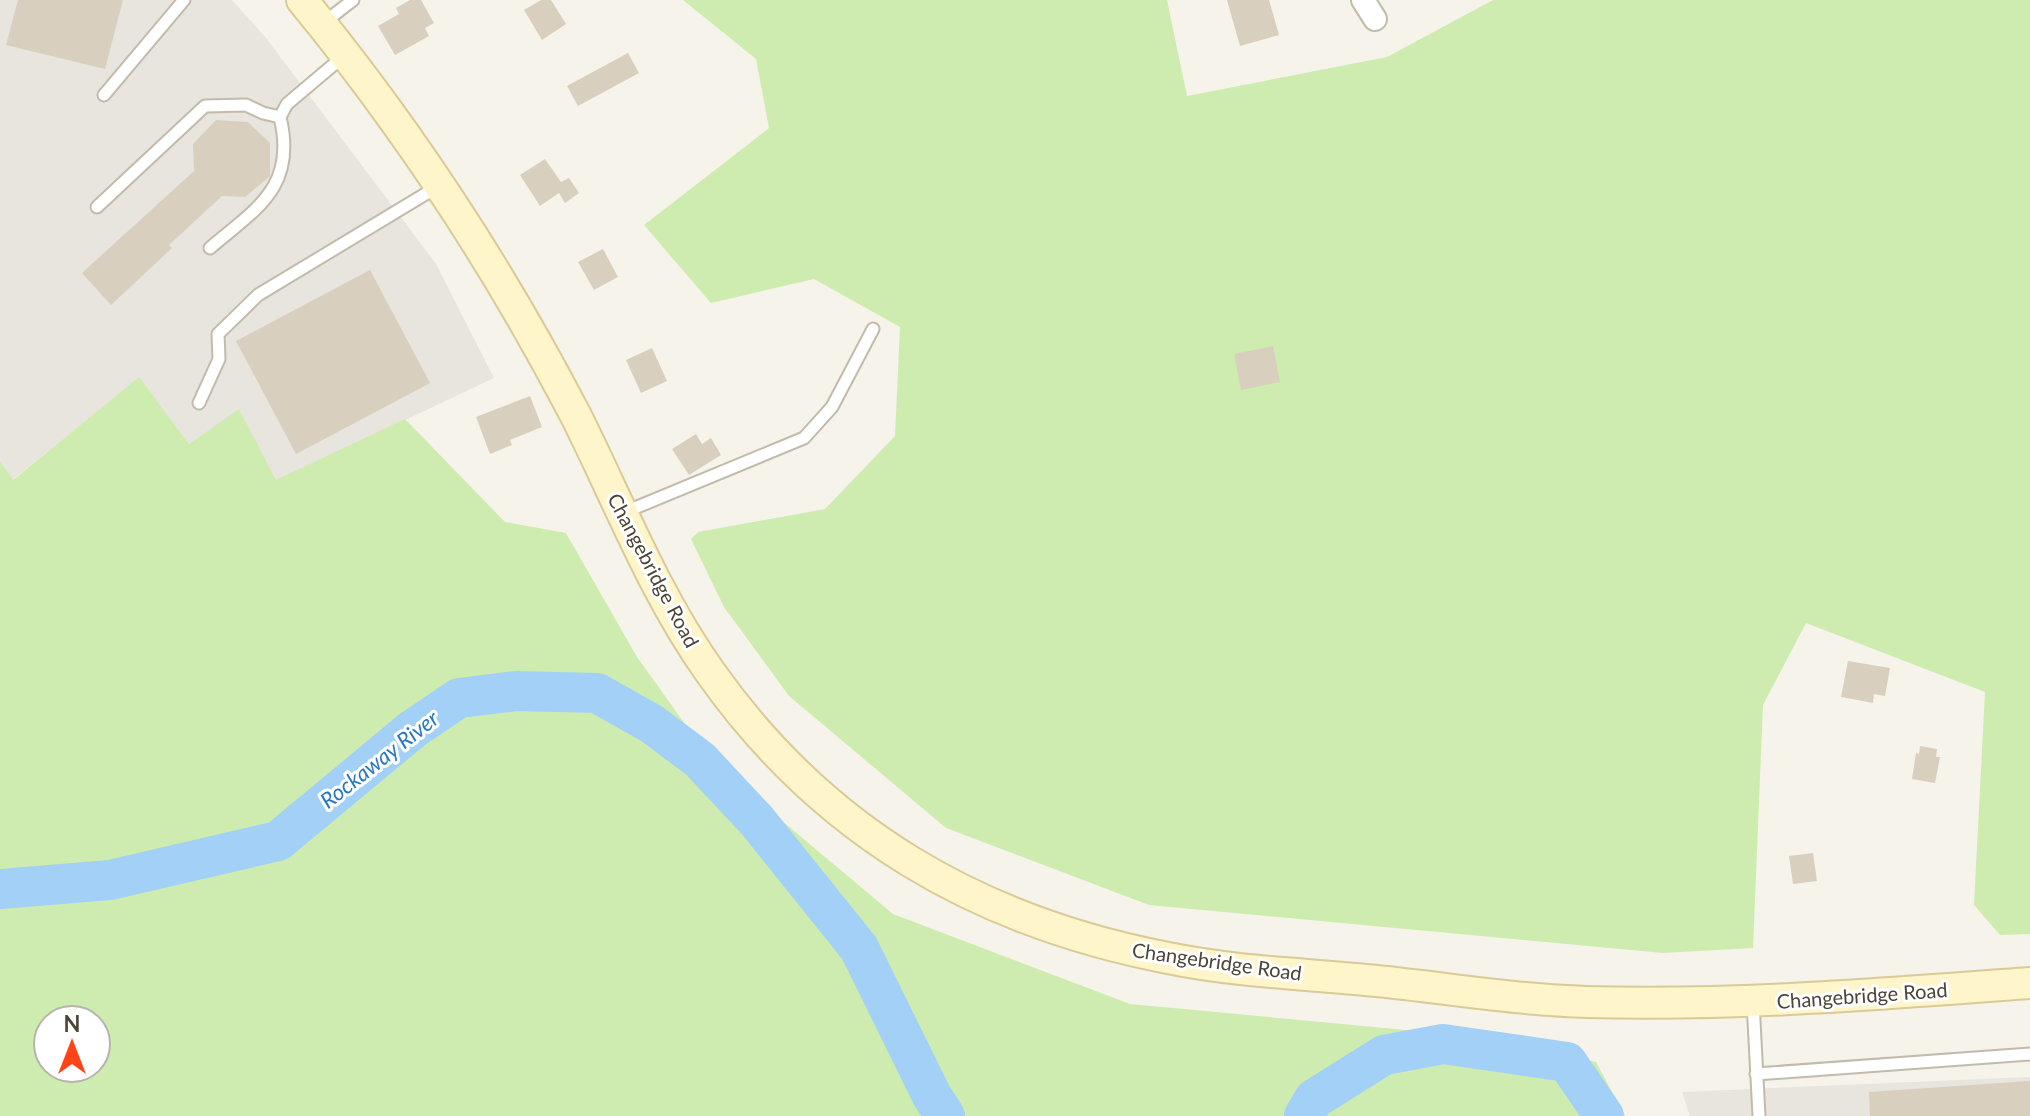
<svg xmlns="http://www.w3.org/2000/svg" width="2030" height="1116" font-family="Lato,sans-serif">
  <rect width="100%" height="100%" fill="#f6f3ea"/>
  <path fill="#e8e4de" d="M 0,0 L 232,0 L 266,38 L 436,264 L 494,378 L 276,481 L 239,410 L 189,444 L 139,378 L 12,480 L 0,461 Z
    M 2030,1077 L 2030,1116 L 1690,1116 L 1682,1092 Z"/>
  <path fill="#ceecb0" fill-rule="evenodd" d="M 683,0 L 1167,0 L 1187,96 L 1387,57 L 1493,0 L 2030,0 L 2030,934 L 2000,935 L 1974,905 L 1985,692 L 1806,623 L 1763,705 L 1753,948 L 1663,953 L 1149,905 L 946,828 L 789,696 L 724,607 L 691,539 L 698,532 L 825,509 L 895,436 L 900,327 L 814,279 L 711,303 L 644,225 L 769,128 L 756,59 Z
    M 139,377 L 189,444 L 239,409 L 276,480 L 405,419 L 505,522 L 566,533 L 637,657 L 713,763 L 893,914 L 1130,1004 L 1576,1046 L 1560,1055 L 1596,1062 L 1625,1116 L 0,1116 L 0,461 L 13,480 ZM 96,1020 L 96,1068 L 48,1068 L 48,1020 Z"/>
  <g fill="none" stroke-linecap="round" stroke-linejoin="round">
    <path stroke="#a3d0f6" stroke-width="40" d="M 0,889 L 110,880 L 278,841 L 413,729 L 459,698 L 516,691 L 597,693 L 652,724 L 700,760 L 757,821 L 859,948 L 932,1096 L 945,1116
      M 1304,1116 L 1314,1099 L 1384,1055 L 1443,1044 L 1567,1062 L 1604,1116"/>
  </g>
  <path fill="#d8cfbe" d="M 18,0 L 123,0 L 105,69 L 6,45 Z
    M 410,0 L 421,0 L 434,23 L 425,28 L 429,36 L 395,55 L 378,26 L 399,14 L 396,8 Z
    M 541,0 L 551,0 L 566,24 L 542,40 L 524,10 Z
    M 1227,0 L 1269,0 L 1279,35 L 1240,46 Z
    M 628,53 L 639,73 L 578,106 L 567,86 Z
    M 216,120 L 248,122 L 270,143 L 270,176 L 245,197 L 222,196 L 169,245 L 172,248 L 111,305 L 82,273 L 194,171 L 193,144 Z
    M 545,159 L 561,182 L 569,178 L 579,193 L 565,203 L 559,193 L 540,206 L 520,175 Z
    M 603,249 L 618,277 L 594,290 L 578,262 Z
    M 370,270 L 430,383 L 296,454 L 236,341 Z
    M 1273,346 L 1280,382 L 1241,390 L 1234,354 Z
    M 652,348 L 667,381 L 641,393 L 626,360 Z
    M 530,396 L 542,427 L 510,440 L 512,445 L 490,454 L 476,417 Z
    M 696,434 L 702,444 L 711,438 L 721,455 L 689,475 L 672,449 Z
    M 1848,661 L 1890,668 L 1885,696 L 1874,694 L 1873,703 L 1841,697 Z
    M 1920,746 L 1937,749 L 1936,757 L 1940,757 L 1935,783 L 1912,779 L 1916,753 L 1919,754 Z
    M 1813,853 L 1817,881 L 1793,884 L 1789,856 Z
    M 2030,1081 L 2030,1116 L 1870,1116 L 1869,1092 Z"/>
  <g fill="none" stroke-linecap="round" stroke-linejoin="round">
    <defs>
      <path id="lane" d="M 322,24 L 353,0
        M 104,95 L 184,0
        M 97,207 L 205,106 L 246,105 L 263,113 L 280,117
        M 210,248 C 257,208 297,187 280,117 L 287,104 L 345,55
        M 199,403 L 219,359 L 218,334 L 258,295 L 437,187
        M 625,512 L 804,438 L 832,407 L 873,329
        M 1753,1002 L 1759,1116
        M 1756,1074 L 2030,1054"/>
      <path id="street" d="M 1363,0 L 1375,19"/>
      <path id="secondary" d="M 302,0 C 408,129 499,268 576,416 C 619,502 654,593 710,672 C 823,832 977,921 1168,958 C 1236,972 1307,974 1377,981 C 1446,988 1517,1000 1587,1002 C 1735,1006 1882,994 2030,983"/>
    </defs>
    <use href="#lane" stroke="#c2bbab" stroke-width="15"/>
    <use href="#street" stroke="#c2bbab" stroke-width="26"/>
    <use href="#secondary" stroke="#d9ca97" stroke-width="34"/>
    <use href="#lane" stroke="#fff" stroke-width="11"/>
    <use href="#street" stroke="#fff" stroke-width="22"/>
    <use href="#secondary" stroke="#fff5ca" stroke-width="30"/>
  </g>
  <g text-anchor="middle" dominant-baseline="central" stroke-width="6" stroke-linejoin="round" paint-order="stroke">
    <g font-size="20" fill="#4b4437" stroke="#fff">
      <text transform="translate(654 570) rotate(62)">Changebridge Road</text>
      <text transform="translate(1217 961) rotate(8)">Changebridge Road</text>
      <text transform="translate(1862 995) rotate(-4)">Changebridge Road</text>
    </g>
    <g font-size="22" font-style="italic" fill="#2778c0" stroke="#fff">
      <text transform="translate(379 759) rotate(-38)">Rockaway River</text>
    </g>
  </g>
  <g transform="translate(72 1044)"><circle r="38" fill="#ffffff" stroke="#b7b4af" stroke-width="2"/>
  <path d="M0-6L14 30L0 20L-14 30Z" fill="#ff4517"/>
  <text y="-12" font-size="22" font-weight="bold" text-anchor="middle" fill="#4b4437">N</text>
  </g>
</svg>
